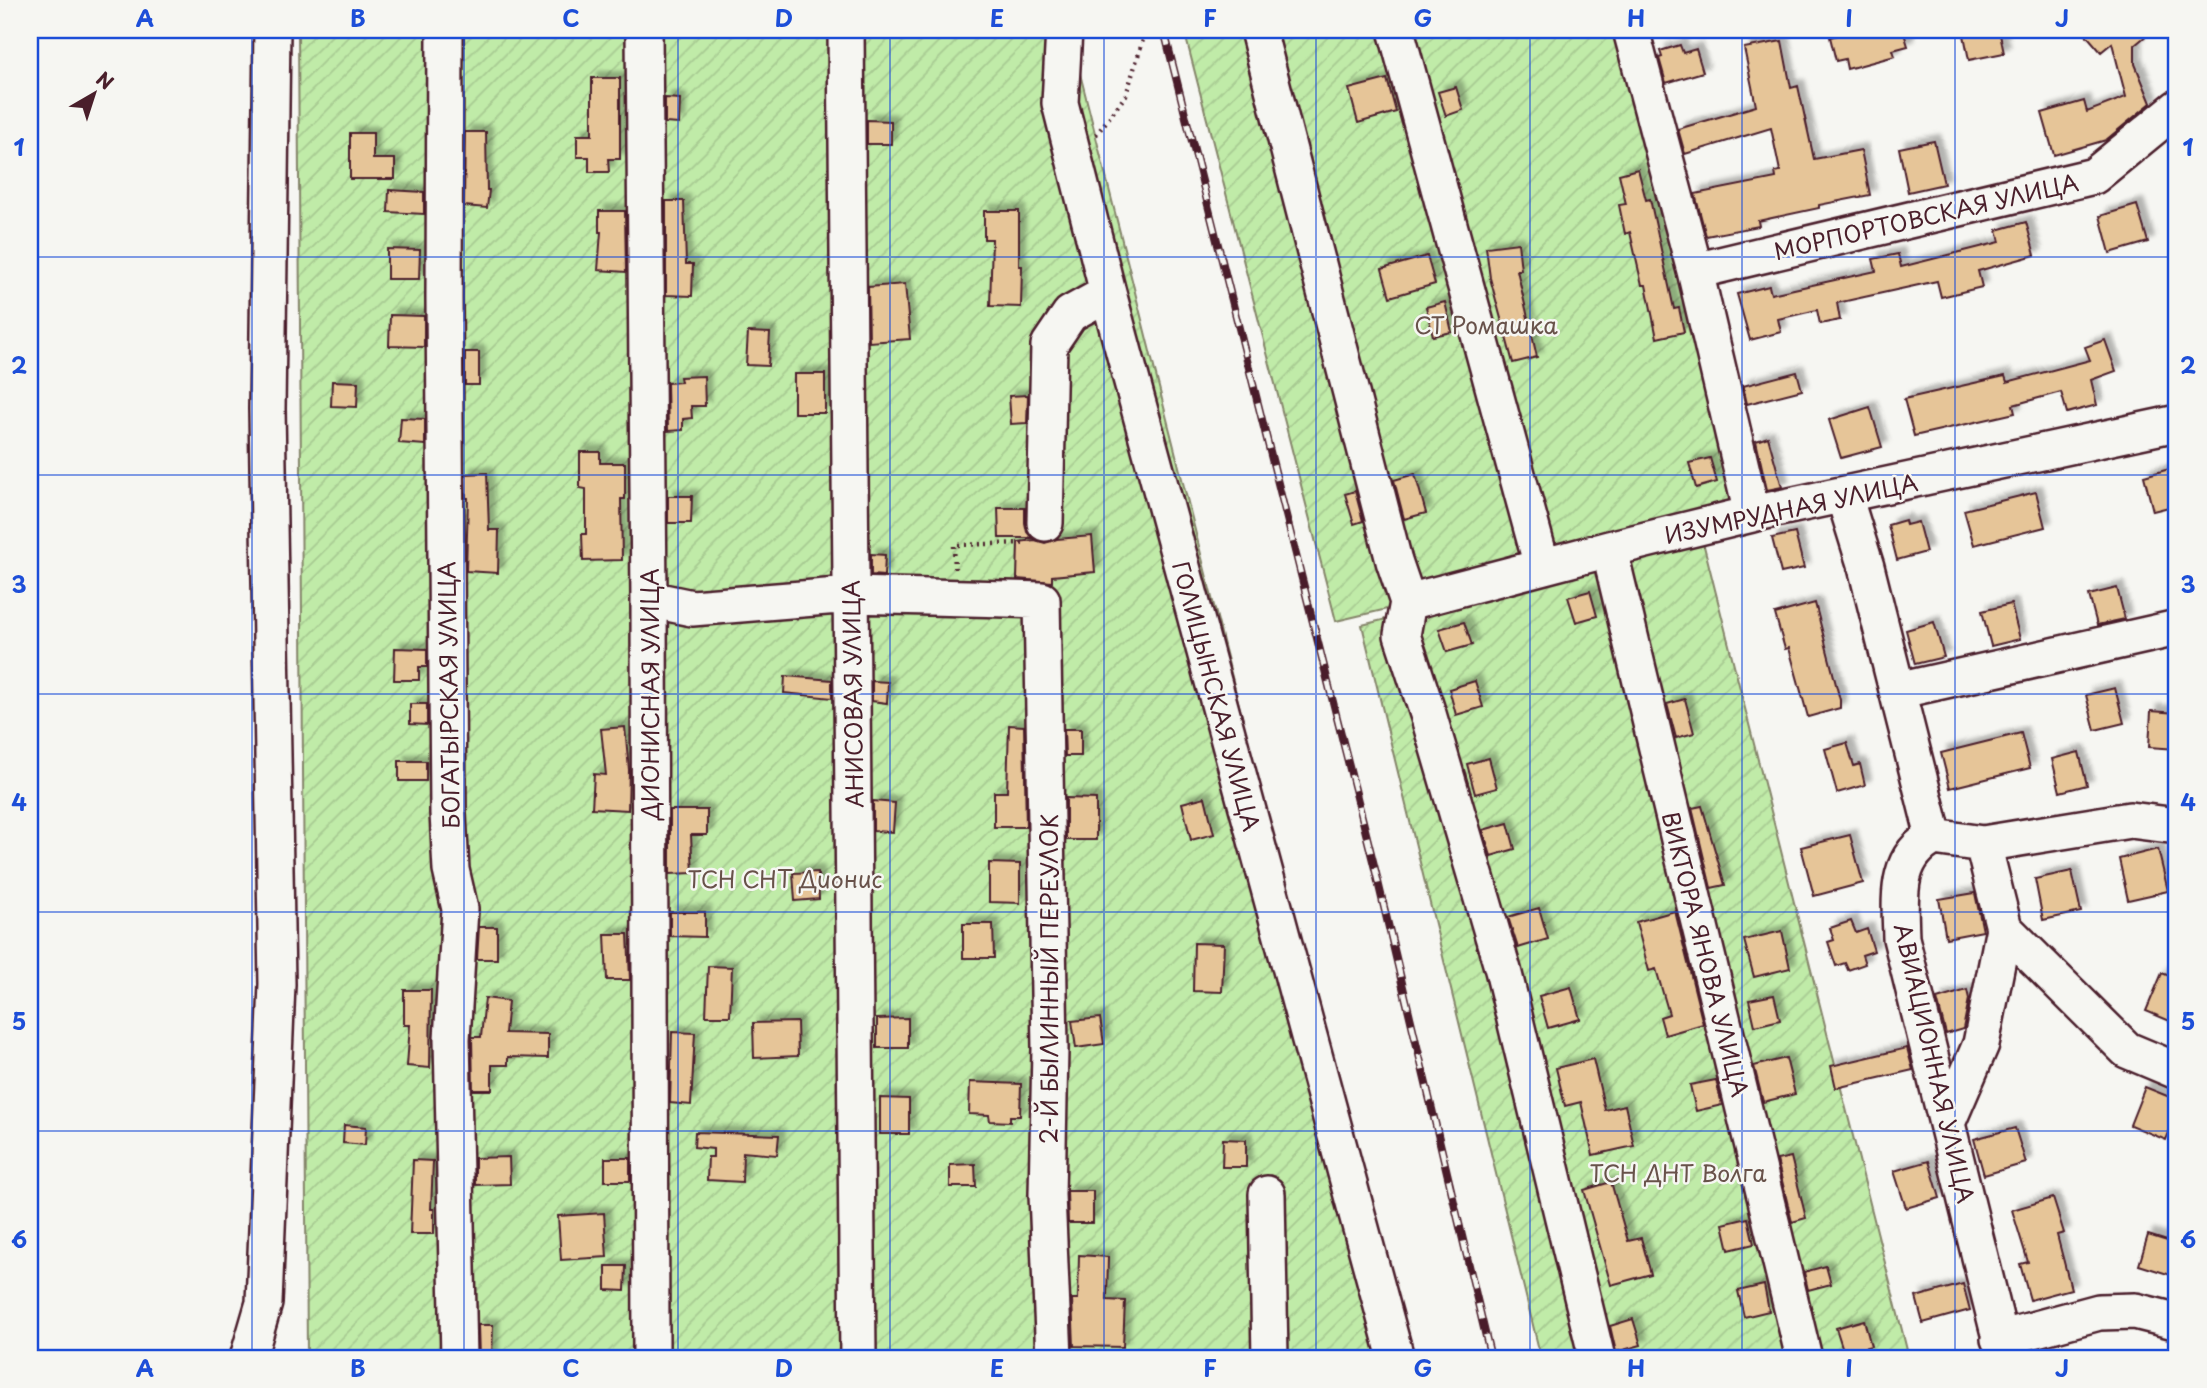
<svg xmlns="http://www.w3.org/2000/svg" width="2207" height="1388" font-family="'Playpen Sans',sans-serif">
  <defs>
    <pattern id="garden-furrows" width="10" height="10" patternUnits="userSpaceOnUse" patternTransform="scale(1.75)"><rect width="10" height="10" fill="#c0eba8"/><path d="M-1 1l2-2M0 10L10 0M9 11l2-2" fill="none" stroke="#a6c991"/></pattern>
    <filter id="shadow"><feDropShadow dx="6" dy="-6" stdDeviation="2" flood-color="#0004"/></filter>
  </defs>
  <rect width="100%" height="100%" fill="#f6f6f2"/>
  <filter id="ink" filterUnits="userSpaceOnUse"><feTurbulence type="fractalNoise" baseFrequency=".0143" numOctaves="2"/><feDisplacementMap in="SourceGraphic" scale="14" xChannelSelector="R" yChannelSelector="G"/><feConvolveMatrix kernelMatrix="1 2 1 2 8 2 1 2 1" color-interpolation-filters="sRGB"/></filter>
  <g filter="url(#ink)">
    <path fill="url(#garden-furrows)" stroke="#85856a" stroke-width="2" d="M 298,30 L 1069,30 L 1243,721 L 1382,1358 L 307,1358 Z
      M 1184,30 L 1639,30 L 1758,522 L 1336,621 Z
      M 1703,542 L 1909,1358 L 1541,1358 L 1362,625 Z"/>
    <path fill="#e6c598" stroke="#4a1f2b" stroke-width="2" filter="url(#shadow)" d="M 1841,30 L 1903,30 L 1908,46 L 1893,50 L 1895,56 L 1847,69 L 1845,59 L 1836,61 L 1830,37 L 1842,34 Z
      M 1963,30 L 1999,30 L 2004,53 L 1969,60 Z
      M 2082,30 L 2153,30 L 2135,45 L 2135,64 L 2151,103 L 2106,140 L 2054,155 L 2042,113 L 2084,101 L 2087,112 L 2126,97 L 2112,43 L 2101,52 Z
      M 1782,41 L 1791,88 L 1798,86 L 1814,159 L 1861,150 L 1870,195 L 1819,205 L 1819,208 L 1758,221 L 1759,226 L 1706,236 L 1695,194 L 1776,178 L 1775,172 L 1780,171 L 1771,128 L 1685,154 L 1678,129 L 1756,106 L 1744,48 Z
      M 1680,45 L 1683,53 L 1696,49 L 1703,72 L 1666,83 L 1659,58 L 1662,57 L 1660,51 Z
      M 592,78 L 620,78 L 620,159 L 608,159 L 609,172 L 589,172 L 589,157 L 577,157 L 577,135 L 592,135 Z
      M 1387,79 L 1396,112 L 1358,123 L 1349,89 Z
      M 1456,87 L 1463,110 L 1446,116 L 1438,92 Z
      M 665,98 L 680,99 L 679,124 L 665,123 Z
      M 867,120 L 891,121 L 891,144 L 867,144 Z
      M 465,132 L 486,132 L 487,190 L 489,190 L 487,208 L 464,206 Z
      M 350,133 L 373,133 L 373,159 L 395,159 L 395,179 L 350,179 Z
      M 1934,141 L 1944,184 L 1908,192 L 1899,148 Z
      M 1638,169 L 1646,200 L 1650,199 L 1674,309 L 1679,308 L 1684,332 L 1657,338 L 1646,285 L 1642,285 L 1630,232 L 1625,234 L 1619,205 L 1626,204 L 1619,174 Z
      M 389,190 L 424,192 L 424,214 L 388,212 Z
      M 666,201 L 684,201 L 686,264 L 693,264 L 692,296 L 666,295 Z
      M 2137,205 L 2148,242 L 2110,253 L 2100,216 Z
      M 599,211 L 625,211 L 626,272 L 598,270 L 601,232 L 599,232 Z
      M 984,211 L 1019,211 L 1019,266 L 1022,266 L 1021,307 L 990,306 L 992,239 L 984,239 Z
      M 2026,222 L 2035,255 L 1978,271 L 1982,287 L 1941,297 L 1937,281 L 1837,303 L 1840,320 L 1820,324 L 1817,310 L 1778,319 L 1781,332 L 1750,340 L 1737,294 L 1769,286 L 1771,294 L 1876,271 L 1873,259 L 1898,254 L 1901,267 L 2000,242 L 1997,230 Z
      M 1518,243 L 1521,270 L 1517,270 L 1537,357 L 1513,363 L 1490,278 L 1486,247 Z
      M 387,249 L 420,250 L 419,279 L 387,279 Z
      M 1427,256 L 1435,284 L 1390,297 L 1382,269 Z
      M 905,284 L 910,339 L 869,342 L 868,287 Z
      M 1445,302 L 1452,332 L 1433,336 L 1426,307 Z
      M 390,315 L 424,316 L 424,347 L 389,346 Z
      M 748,332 L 770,333 L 768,366 L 746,365 Z
      M 2105,340 L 2116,371 L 2091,380 L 2097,405 L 2067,413 L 2061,392 L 2013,405 L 2015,413 L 1914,436 L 1904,399 L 2005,376 L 2007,382 L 2090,360 L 2085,347 Z
      M 465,352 L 479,352 L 479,385 L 465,385 Z
      M 1797,372 L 1802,390 L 1747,404 L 1743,386 Z
      M 794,374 L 825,374 L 825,413 L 794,413 Z
      M 704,376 L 705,406 L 691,406 L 692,418 L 683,419 L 683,430 L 668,431 L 667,383 L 681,382 L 680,377 Z
      M 332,381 L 358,382 L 357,407 L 331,406 Z
      M 1028,395 L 1027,423 L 1011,424 L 1009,396 Z
      M 1870,407 L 1882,447 L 1841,458 L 1829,420 Z
      M 401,418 L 425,419 L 425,445 L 399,443 Z
      M 1768,437 L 1782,487 L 1767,490 L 1756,441 Z
      M 580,452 L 600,452 L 600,463 L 625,463 L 625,499 L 621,499 L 622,560 L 583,561 L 582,534 L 586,534 L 586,489 L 580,488 Z
      M 1710,458 L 1717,482 L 1696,488 L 1689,463 Z
      M 2173,468 L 2177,485 L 2177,505 L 2153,511 L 2144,476 Z
      M 487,473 L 489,530 L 499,530 L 498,573 L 466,571 L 468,498 L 466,498 L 465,474 Z
      M 1415,474 L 1426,513 L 1404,519 L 1394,480 Z
      M 1355,491 L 1363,521 L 1354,524 L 1345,494 Z
      M 2036,492 L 2045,527 L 1974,545 L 1964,510 Z
      M 668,496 L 692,496 L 691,523 L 668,523 Z
      M 998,508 L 1025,508 L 1025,523 L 1027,532 L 1032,538 L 999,538 Z
      M 1905,520 L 1906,525 L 1918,522 L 1926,552 L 1897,560 L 1888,525 Z
      M 1795,533 L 1804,568 L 1781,573 L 1772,538 Z
      M 1092,536 L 1095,572 L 1052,576 L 1052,582 L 1017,579 L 1018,542 L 1035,540 L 1045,543 L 1057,539 Z
      M 871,554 L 885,555 L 884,576 L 871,575 Z
      M 2117,588 L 2125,619 L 2097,625 L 2089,595 Z
      M 1590,591 L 1597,616 L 1576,622 L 1568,597 Z
      M 1815,603 L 1840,700 L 1840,708 L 1808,717 L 1789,648 L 1785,649 L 1775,614 Z
      M 2011,604 L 2020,639 L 1991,646 L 1982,611 Z
      M 1464,622 L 1472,645 L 1447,652 L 1439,629 Z
      M 1934,622 L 1944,657 L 1915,664 L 1906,630 Z
      M 395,648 L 427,649 L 427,667 L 419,667 L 419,680 L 394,680 Z
      M 785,676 L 832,680 L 832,698 L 784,693 Z
      M 872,681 L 888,682 L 887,703 L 872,701 Z
      M 1475,681 L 1483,707 L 1456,715 L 1449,689 Z
      M 2115,688 L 2124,723 L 2095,730 L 2086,695 Z
      M 1685,699 L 1694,733 L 1676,738 L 1667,704 Z
      M 410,704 L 427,704 L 427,725 L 410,724 Z
      M 2151,711 L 2177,713 L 2177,749 L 2149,747 Z
      M 1009,725 L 1024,726 L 1026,827 L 994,827 L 994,792 L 1007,792 Z
      M 625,727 L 629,770 L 628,810 L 592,808 L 594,774 L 606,775 L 601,729 Z
      M 1064,729 L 1081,729 L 1081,756 L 1065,756 Z
      M 2021,733 L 2030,768 L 1950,788 L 1941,753 Z
      M 1847,743 L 1854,766 L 1860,764 L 1865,785 L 1837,793 L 1825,749 Z
      M 2079,752 L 2087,785 L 2060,792 L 2052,759 Z
      M 1489,758 L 1497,788 L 1475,794 L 1467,764 Z
      M 399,761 L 426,761 L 426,781 L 399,781 Z
      M 1205,797 L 1214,834 L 1191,840 L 1182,803 Z
      M 1066,798 L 1096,799 L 1096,840 L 1066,840 Z
      M 873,801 L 895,803 L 893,832 L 873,831 Z
      M 1702,806 L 1725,885 L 1711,888 L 1692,808 Z
      M 670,810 L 707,810 L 707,835 L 691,835 L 693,873 L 670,874 Z
      M 1508,823 L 1515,849 L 1491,856 L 1483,830 Z
      M 1850,835 L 1863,883 L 1814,896 L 1801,847 Z
      M 2158,849 L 2168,891 L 2128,900 L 2119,859 Z
      M 989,863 L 1020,864 L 1020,903 L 989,902 Z
      M 2072,871 L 2081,912 L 2043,920 L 2035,879 Z
      M 818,872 L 819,899 L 795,901 L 793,873 Z
      M 1975,893 L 1983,931 L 1946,938 L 1939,899 Z
      M 1539,908 L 1548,939 L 1518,948 L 1508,917 Z
      M 1675,911 L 1703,1024 L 1665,1035 L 1660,1017 L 1669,1014 L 1656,969 L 1649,971 L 1636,922 Z
      M 670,912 L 705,912 L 705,937 L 670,936 Z
      M 1851,921 L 1856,933 L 1867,929 L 1874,951 L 1862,955 L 1865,964 L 1848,970 L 1845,963 L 1836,966 L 1828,942 L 1834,940 L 1830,928 Z
      M 963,924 L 993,924 L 994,958 L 963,958 Z
      M 479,927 L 497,927 L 497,959 L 477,959 Z
      M 1782,931 L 1790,968 L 1754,977 L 1744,940 Z
      M 605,934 L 628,934 L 630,980 L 607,980 Z
      M 1194,943 L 1224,944 L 1222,992 L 1193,991 Z
      M 708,966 L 732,967 L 730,1016 L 706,1016 Z
      M 2162,973 L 2177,979 L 2177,1024 L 2146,1011 Z
      M 1571,987 L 1580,1019 L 1548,1028 L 1539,996 Z
      M 404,990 L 431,990 L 430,1068 L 407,1066 L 410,1025 L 404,1025 Z
      M 1967,990 L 1969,999 L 1963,1029 L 1946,1034 L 1937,999 Z
      M 1774,995 L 1780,1020 L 1755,1026 L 1749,1000 Z
      M 485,998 L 508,1001 L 505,1033 L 548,1034 L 548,1058 L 508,1057 L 508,1065 L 492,1065 L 492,1090 L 473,1090 L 472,1037 L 481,1037 Z
      M 908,1018 L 908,1048 L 877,1048 L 877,1019 Z
      M 1100,1018 L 1104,1044 L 1076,1048 L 1072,1021 Z
      M 797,1022 L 798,1056 L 754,1058 L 753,1023 Z
      M 672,1032 L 695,1033 L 691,1105 L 670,1103 Z
      M 1907,1048 L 1913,1070 L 1836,1088 L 1831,1066 Z
      M 1786,1058 L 1795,1094 L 1763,1102 L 1754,1066 Z
      M 1593,1059 L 1605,1110 L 1625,1105 L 1634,1146 L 1593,1155 L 1581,1102 L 1565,1106 L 1556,1068 Z
      M 1716,1080 L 1722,1105 L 1696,1111 L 1690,1085 Z
      M 970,1082 L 1021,1084 L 1020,1116 L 1010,1116 L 1010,1122 L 990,1121 L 989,1115 L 969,1114 Z
      M 2145,1087 L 2177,1100 L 2177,1113 L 2166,1140 L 2130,1125 Z
      M 880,1098 L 909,1099 L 909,1134 L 880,1134 Z
      M 344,1125 L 366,1127 L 365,1145 L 343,1143 Z
      M 2015,1128 L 2026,1163 L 1984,1175 L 1974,1139 Z
      M 695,1132 L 779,1135 L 777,1155 L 743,1152 L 742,1182 L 707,1180 L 708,1157 L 713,1157 L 713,1149 L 694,1147 Z
      M 1223,1139 L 1246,1140 L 1246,1167 L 1222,1167 Z
      M 509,1157 L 510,1184 L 475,1185 L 475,1158 Z
      M 1791,1157 L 1806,1218 L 1792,1222 L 1777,1160 Z
      M 605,1158 L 630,1158 L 630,1181 L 605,1181 Z
      M 413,1160 L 433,1161 L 431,1209 L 434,1209 L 434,1234 L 410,1234 Z
      M 1929,1161 L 1940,1198 L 1906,1208 L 1894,1171 Z
      M 975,1164 L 976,1187 L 950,1187 L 950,1165 Z
      M 1611,1182 L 1628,1241 L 1641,1238 L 1651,1274 L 1611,1285 L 1584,1190 Z
      M 1067,1191 L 1093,1191 L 1093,1223 L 1068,1223 Z
      M 2053,1198 L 2064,1233 L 2057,1235 L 2071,1289 L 2030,1300 L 2020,1264 L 2028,1262 L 2012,1210 Z
      M 604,1213 L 607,1257 L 561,1260 L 558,1216 Z
      M 1748,1218 L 1754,1244 L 1729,1250 L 1723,1224 Z
      M 2148,1235 L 2177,1244 L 2177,1277 L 2139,1265 Z
      M 1079,1255 L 1108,1257 L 1107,1300 L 1125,1301 L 1123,1347 L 1074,1346 L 1072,1299 L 1078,1299 Z
      M 606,1266 L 626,1266 L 625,1291 L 606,1290 Z
      M 1826,1266 L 1831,1284 L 1808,1290 L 1804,1272 Z
      M 1963,1284 L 1970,1310 L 1923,1323 L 1916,1297 Z
      M 1764,1285 L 1769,1311 L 1744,1317 L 1738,1291 Z
      M 1633,1319 L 1641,1345 L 1616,1352 L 1610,1326 Z
      M 1864,1320 L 1871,1346 L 1844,1353 L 1836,1328 Z
      M 478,1325 L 493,1325 L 492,1358 L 479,1358 Z"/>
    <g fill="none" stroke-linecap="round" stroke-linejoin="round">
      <defs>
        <path id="minor" d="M 445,30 L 444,298 L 448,813 L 451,870 L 460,909 L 452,1039 L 459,1358
          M 644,30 L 649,599 L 651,1358
          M 846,30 L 858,1358
          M 1064,30 L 1060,103 L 1108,293 L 1396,1358
          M 1258,30 L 1394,561 L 1408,602 L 1402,635 L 1428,714 L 1503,970 L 1597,1358
          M 1396,30 L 1542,566
          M 1631,30 L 1695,271 L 1752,514
          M 1695,271 L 2094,176 L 2177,108
          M 1844,496 L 1866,567 L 1934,837
          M 1045,523 L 1049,345 L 1070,314 L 1108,293
          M 1609,549 L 1804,1358
          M 649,599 L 692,608 L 851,595 L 1042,600 L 1050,1049 L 1047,1195 L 1054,1358
          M 1408,602 L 1609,549 L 1752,514 L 2177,423
          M 1897,691 L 2177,628
          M 1934,837 C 1894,857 1900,899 1901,938 L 2005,1358
          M 1934,837 L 1983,844 L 2004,928 L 2127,1050 L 2177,1071
          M 1983,844 L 2130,820 L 2177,826
          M 1947,1123 L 1981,1044 L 2004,928
          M 1267,1194 L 1270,1358
          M 1999,1339 L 2099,1312 L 2135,1311 L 2171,1320
          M 248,1358 L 264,1303 L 277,984 L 267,409 L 272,30"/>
      </defs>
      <use href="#minor" stroke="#4a1f2b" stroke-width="40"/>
      <path stroke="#4a1f2b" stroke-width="4.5" stroke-dasharray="2 5" stroke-linecap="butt" d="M 1096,135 L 1126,95 L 1146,30
        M 955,569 L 954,545 L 1026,543"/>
      <use href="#minor" stroke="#f6f6f2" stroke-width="35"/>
      <defs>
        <path id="rail" d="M 1164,30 L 1375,869 L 1491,1358"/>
      </defs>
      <use href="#rail" stroke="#4a1f2b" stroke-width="8"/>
      <use href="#rail" stroke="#f6f6f2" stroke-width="5" stroke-dasharray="16" stroke-linecap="butt"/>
    </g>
  </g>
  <path fill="none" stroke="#1d4ed8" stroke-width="2" stroke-opacity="0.55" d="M 252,30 L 252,1358M 464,30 L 464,1358M 678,30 L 678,1358M 890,30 L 890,1358M 1104,30 L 1104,1358M 1316,30 L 1316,1358M 1530,30 L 1530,1358M 1742,30 L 1742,1358M 1955,30 L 1955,1358M 30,257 L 2177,257M 30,475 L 2177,475M 30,694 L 2177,694M 30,912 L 2177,912M 30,1131 L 2177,1131"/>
  <g text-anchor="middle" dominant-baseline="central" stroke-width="5" stroke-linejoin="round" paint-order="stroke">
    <g font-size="23" fill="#4a1f2b" stroke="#f6f6f2">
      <text transform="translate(1926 216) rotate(-13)">МОРПОРТОВСКАЯ УЛИЦА</text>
      <text transform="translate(1791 508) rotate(-12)">ИЗУМРУДНАЯ УЛИЦА</text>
      <text transform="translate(649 694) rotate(-90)">ДИОНИСНАЯ УЛИЦА</text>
      <text transform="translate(852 694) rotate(-91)">АНИСОВАЯ УЛИЦА</text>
      <text transform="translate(448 695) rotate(-91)">БОГАТЫРСКАЯ УЛИЦА</text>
      <text transform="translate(1217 696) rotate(75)">ГОЛИЦЫНСКАЯ УЛИЦА</text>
      <text transform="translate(1706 954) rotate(76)">ВИКТОРА ЯНОВА УЛИЦА</text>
      <text transform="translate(1048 979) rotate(-90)">2-Й БЫЛИННЫЙ ПЕРЕУЛОК</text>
      <text transform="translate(1935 1063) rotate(77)">АВИАЦИОННАЯ УЛИЦА</text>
    </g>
    <g font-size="23" fill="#68524a" stroke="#f6f6f2">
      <text x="1486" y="324">СТ Ромашка</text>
      <text x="785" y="878">ТСН СНТ Дионис</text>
      <text x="1678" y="1172">ТСН ДНТ Волга</text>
    </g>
  </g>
  <rect width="2207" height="1388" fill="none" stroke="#f6f6f2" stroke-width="77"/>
  <g transform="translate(94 94) rotate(39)" stroke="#f6f6f2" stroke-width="5" paint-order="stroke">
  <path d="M0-5L12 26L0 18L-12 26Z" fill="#4a1f2b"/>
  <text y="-10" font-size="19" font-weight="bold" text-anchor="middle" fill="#4a1f2b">N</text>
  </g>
  <rect x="38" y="38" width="2130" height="1312" fill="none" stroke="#1d4ed8" stroke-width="2.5"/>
  <g font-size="23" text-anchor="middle" font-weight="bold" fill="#1d4ed8">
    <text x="145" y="27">A</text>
    <text x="358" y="27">B</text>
    <text x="571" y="27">C</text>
    <text x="784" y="27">D</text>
    <text x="997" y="27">E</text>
    <text x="1210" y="27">F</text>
    <text x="1423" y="27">G</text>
    <text x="1636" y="27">H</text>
    <text x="1849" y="27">I</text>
    <text x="2062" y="27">J</text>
    <text x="19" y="156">1</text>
    <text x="2188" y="156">1</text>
    <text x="19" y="374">2</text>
    <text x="2188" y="374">2</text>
    <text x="19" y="593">3</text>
    <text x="2188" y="593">3</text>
    <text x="19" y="811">4</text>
    <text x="2188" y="811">4</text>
    <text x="19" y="1030">5</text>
    <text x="2188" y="1030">5</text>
    <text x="19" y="1248">6</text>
    <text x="2188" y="1248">6</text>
    <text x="145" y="1377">A</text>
    <text x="358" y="1377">B</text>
    <text x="571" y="1377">C</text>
    <text x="784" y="1377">D</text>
    <text x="997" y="1377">E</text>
    <text x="1210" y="1377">F</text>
    <text x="1423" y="1377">G</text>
    <text x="1636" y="1377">H</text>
    <text x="1849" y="1377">I</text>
    <text x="2062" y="1377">J</text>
  </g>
</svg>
